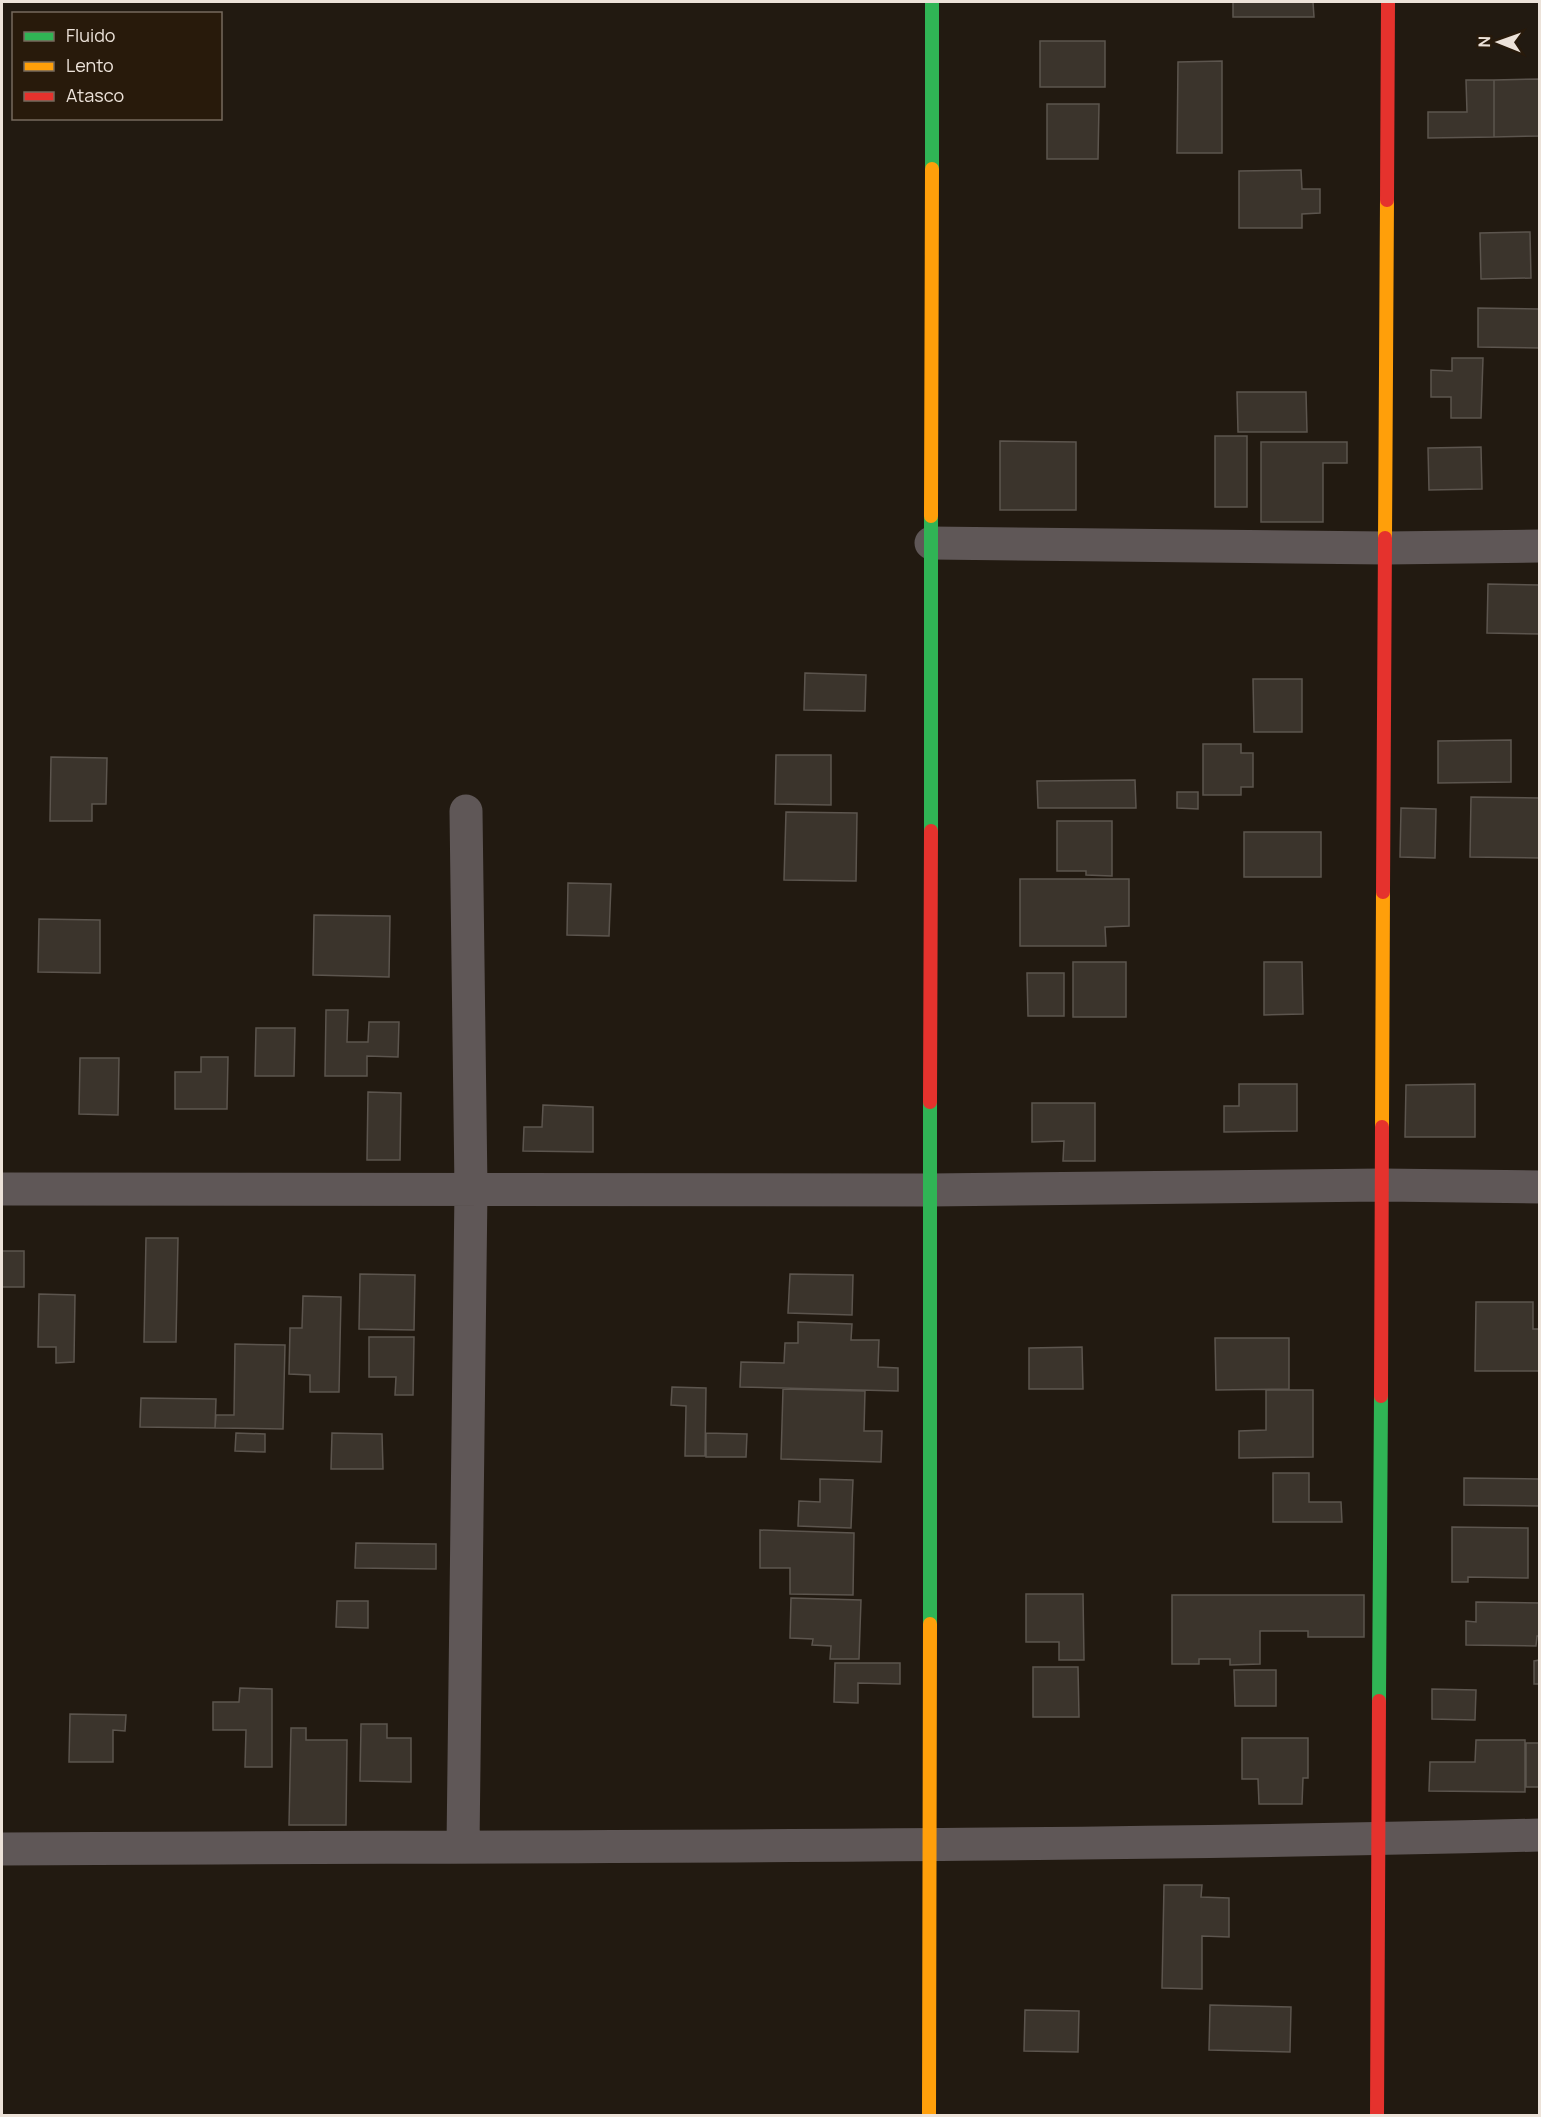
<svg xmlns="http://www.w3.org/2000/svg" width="1541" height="2117" font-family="Manrope,sans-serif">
  <rect width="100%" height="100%" fill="#221a11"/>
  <path fill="#3b342c" stroke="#5c554e" stroke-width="1.5" d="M 1233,2 L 1313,2 L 1314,17 L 1233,17 Z
    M 1040,41 L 1105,41 L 1105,87 L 1040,87 Z
    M 1222,61 L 1222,153 L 1177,153 L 1178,62 Z
    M 1540,79 L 1540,136 L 1494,137 L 1494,80 Z
    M 1466,80 L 1494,80 L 1494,137 L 1428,138 L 1428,112 L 1467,112 Z
    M 1047,104 L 1099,104 L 1098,159 L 1047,159 Z
    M 1301,170 L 1302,189 L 1320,189 L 1320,213 L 1302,214 L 1302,228 L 1239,228 L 1239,171 Z
    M 1530,232 L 1531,278 L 1481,279 L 1480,233 Z
    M 1478,308 L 1540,309 L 1540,348 L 1478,347 Z
    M 1452,358 L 1483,358 L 1481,418 L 1451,418 L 1451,397 L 1431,397 L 1431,370 L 1452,371 Z
    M 1237,392 L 1306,392 L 1307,432 L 1238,432 Z
    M 1215,436 L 1247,436 L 1247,507 L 1215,507 Z
    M 1000,441 L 1076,442 L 1076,510 L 1000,510 Z
    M 1261,442 L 1347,442 L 1347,463 L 1323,463 L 1323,522 L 1261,522 Z
    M 1481,447 L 1482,489 L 1429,490 L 1428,448 Z
    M 1488,584 L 1540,585 L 1540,634 L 1487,633 Z
    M 805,673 L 866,675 L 865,711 L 804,710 Z
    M 1253,679 L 1302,679 L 1302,732 L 1254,732 Z
    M 1511,740 L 1511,782 L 1438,783 L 1438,741 Z
    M 1203,744 L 1241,744 L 1241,753 L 1253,753 L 1253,787 L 1241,787 L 1241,795 L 1203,795 Z
    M 776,755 L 831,755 L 831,805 L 775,804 Z
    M 51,757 L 107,758 L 106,804 L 92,804 L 92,821 L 50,821 Z
    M 1135,780 L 1136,808 L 1038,808 L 1037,781 Z
    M 1177,792 L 1198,792 L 1198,809 L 1177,808 Z
    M 1471,797 L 1540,798 L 1540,858 L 1470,857 Z
    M 1401,808 L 1436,809 L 1435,858 L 1400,857 Z
    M 786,812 L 857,813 L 856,881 L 784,880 Z
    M 1057,821 L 1112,821 L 1112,876 L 1086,875 L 1086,871 L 1057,871 Z
    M 1244,832 L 1321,832 L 1321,877 L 1244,877 Z
    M 1020,879 L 1129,879 L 1129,926 L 1105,927 L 1106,946 L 1020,946 Z
    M 568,883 L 611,884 L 609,936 L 567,935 Z
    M 314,915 L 390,916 L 389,977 L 313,975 Z
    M 39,919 L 100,920 L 100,973 L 38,972 Z
    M 1073,962 L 1126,962 L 1126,1017 L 1073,1017 Z
    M 1264,962 L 1302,962 L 1303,1014 L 1264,1015 Z
    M 1027,973 L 1064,973 L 1064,1016 L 1028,1016 Z
    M 326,1010 L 348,1010 L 347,1042 L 368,1042 L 369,1022 L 399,1022 L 398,1057 L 367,1056 L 367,1076 L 325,1076 Z
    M 256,1028 L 295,1028 L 294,1076 L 255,1076 Z
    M 201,1057 L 228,1057 L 227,1109 L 175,1109 L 175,1072 L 201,1072 Z
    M 80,1058 L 119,1058 L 118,1115 L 79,1114 Z
    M 1239,1084 L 1297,1084 L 1297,1131 L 1224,1132 L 1224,1106 L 1239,1106 Z
    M 1475,1084 L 1475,1137 L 1405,1137 L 1406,1085 Z
    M 368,1092 L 401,1093 L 400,1160 L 367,1160 Z
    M 1032,1103 L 1095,1103 L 1095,1161 L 1063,1161 L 1064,1141 L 1032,1142 Z
    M 543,1105 L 593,1107 L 593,1152 L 523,1151 L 524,1127 L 542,1127 Z
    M 146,1238 L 178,1238 L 176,1342 L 144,1342 Z
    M 2,1251 L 24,1251 L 24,1287 L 2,1287 Z
    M 360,1274 L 415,1275 L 414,1330 L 359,1329 Z
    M 790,1274 L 853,1275 L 852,1315 L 788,1313 Z
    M 39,1294 L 75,1295 L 74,1362 L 56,1363 L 56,1347 L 38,1347 Z
    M 303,1296 L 341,1297 L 339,1392 L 310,1392 L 310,1375 L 289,1374 L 290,1328 L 302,1328 Z
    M 1476,1302 L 1533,1302 L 1533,1329 L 1540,1329 L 1540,1371 L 1475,1371 Z
    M 798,1322 L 852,1324 L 851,1340 L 879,1340 L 878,1367 L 898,1368 L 898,1391 L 740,1387 L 741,1362 L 784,1363 L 785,1343 L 798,1343 Z
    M 369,1337 L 414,1337 L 413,1395 L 395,1395 L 396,1377 L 369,1377 Z
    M 1215,1338 L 1289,1338 L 1289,1389 L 1216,1390 Z
    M 235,1344 L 285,1345 L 283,1429 L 215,1428 L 216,1415 L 234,1415 Z
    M 1082,1347 L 1083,1389 L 1029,1389 L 1029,1348 Z
    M 672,1387 L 706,1388 L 705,1456 L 685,1456 L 686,1406 L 671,1405 Z
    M 783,1389 L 865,1391 L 864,1431 L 882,1431 L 881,1462 L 781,1459 Z
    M 1266,1390 L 1313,1390 L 1313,1457 L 1239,1458 L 1239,1431 L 1266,1430 Z
    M 141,1398 L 216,1399 L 215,1428 L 140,1427 Z
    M 236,1433 L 265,1434 L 265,1452 L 235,1451 Z
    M 332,1433 L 382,1434 L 383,1469 L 331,1469 Z
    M 706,1433 L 747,1434 L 746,1457 L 706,1457 Z
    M 1273,1473 L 1309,1473 L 1309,1502 L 1341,1502 L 1342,1522 L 1273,1522 Z
    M 1464,1478 L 1540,1479 L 1540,1506 L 1464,1505 Z
    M 820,1479 L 853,1480 L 851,1528 L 798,1526 L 799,1501 L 820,1502 Z
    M 1452,1527 L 1528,1528 L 1528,1578 L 1468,1577 L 1468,1582 L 1452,1582 Z
    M 760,1530 L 854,1533 L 853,1595 L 790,1594 L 790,1568 L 760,1568 Z
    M 356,1543 L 436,1544 L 436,1569 L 355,1568 Z
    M 1026,1594 L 1083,1594 L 1084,1660 L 1059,1660 L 1059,1642 L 1026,1642 Z
    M 1172,1595 L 1364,1595 L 1364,1637 L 1308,1637 L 1308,1631 L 1260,1631 L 1260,1664 L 1230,1665 L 1230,1659 L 1199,1659 L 1199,1664 L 1172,1664 Z
    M 791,1598 L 861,1600 L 859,1659 L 830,1659 L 831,1646 L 812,1645 L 813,1639 L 790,1638 Z
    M 337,1601 L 368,1601 L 368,1628 L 336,1627 Z
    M 1476,1602 L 1540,1603 L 1540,1636 L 1537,1636 L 1536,1646 L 1466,1645 L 1466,1621 L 1476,1622 Z
    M 1540,1660 L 1540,1684 L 1534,1684 L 1534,1661 Z
    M 835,1663 L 900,1663 L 900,1684 L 858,1683 L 858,1703 L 834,1702 Z
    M 1033,1667 L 1078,1667 L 1079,1717 L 1033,1717 Z
    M 1234,1670 L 1276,1670 L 1276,1706 L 1235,1706 Z
    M 240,1688 L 272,1689 L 272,1767 L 245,1767 L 246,1730 L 213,1730 L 213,1702 L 239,1702 Z
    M 1432,1689 L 1476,1690 L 1475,1720 L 1432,1719 Z
    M 70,1714 L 126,1715 L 125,1731 L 113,1730 L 113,1762 L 69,1762 Z
    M 361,1724 L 387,1724 L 387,1738 L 411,1738 L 411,1782 L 360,1781 Z
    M 291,1728 L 306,1728 L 306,1740 L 347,1740 L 346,1825 L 289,1825 Z
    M 1242,1738 L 1308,1738 L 1308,1778 L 1303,1778 L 1302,1804 L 1259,1804 L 1258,1779 L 1242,1779 Z
    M 1476,1740 L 1525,1740 L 1525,1792 L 1429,1791 L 1430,1762 L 1475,1762 Z
    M 1526,1743 L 1540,1743 L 1540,1787 L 1526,1787 Z
    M 1164,1885 L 1202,1885 L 1201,1897 L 1229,1898 L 1229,1937 L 1202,1936 L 1202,1989 L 1162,1988 Z
    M 1210,2005 L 1291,2007 L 1290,2052 L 1209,2050 Z
    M 1025,2010 L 1079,2011 L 1078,2052 L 1024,2051 Z"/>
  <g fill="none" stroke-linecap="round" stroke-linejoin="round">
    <path stroke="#5f5757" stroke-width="33" d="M 931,543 L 1386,548 L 1540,546
      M 2,1189 L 930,1190 L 1382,1185 L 1540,1187
      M 463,1846 L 471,1189 L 466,811
      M 2,1849 C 514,1846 1027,1848 1540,1835"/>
    <path stroke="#30b455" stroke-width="14" d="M 932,169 L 932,2
      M 931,831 L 931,516
      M 930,1624 L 930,1102
      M 1379,1701 L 1381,1396"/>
    <path stroke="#ff9f0a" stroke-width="14" d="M 931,516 L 932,169
      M 1385,538 L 1387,200
      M 1382,1127 L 1383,892
      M 929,2116 L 930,1624"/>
    <path stroke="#e5322d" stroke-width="14" d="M 1387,200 L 1388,2
      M 1383,892 L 1385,538
      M 930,1102 L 931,831
      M 1381,1396 L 1382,1127
      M 1377,2116 L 1379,1701"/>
  </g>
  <rect width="1541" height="2117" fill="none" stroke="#ece2d9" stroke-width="6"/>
  <rect x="12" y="12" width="210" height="108" fill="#281a0b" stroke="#766a5d" stroke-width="1.5"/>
  <rect x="24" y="32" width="30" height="9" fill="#30b455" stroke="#766a5d" stroke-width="1.5"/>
  <text x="66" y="42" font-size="18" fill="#ece2d9">Fluido</text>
  <rect x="24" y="62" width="30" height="9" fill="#ff9f0a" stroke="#766a5d" stroke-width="1.5"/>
  <text x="66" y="72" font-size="18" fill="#ece2d9">Lento</text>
  <rect x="24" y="92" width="30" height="9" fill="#e5322d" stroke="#766a5d" stroke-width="1.5"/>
  <text x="66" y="102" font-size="18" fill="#ece2d9">Atasco</text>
  <g transform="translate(1499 42) rotate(271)" stroke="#281a0b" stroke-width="4.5" paint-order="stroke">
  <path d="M0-4.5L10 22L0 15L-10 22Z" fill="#ece2d9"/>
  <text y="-9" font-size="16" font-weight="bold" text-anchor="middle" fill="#ece2d9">N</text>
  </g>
</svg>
